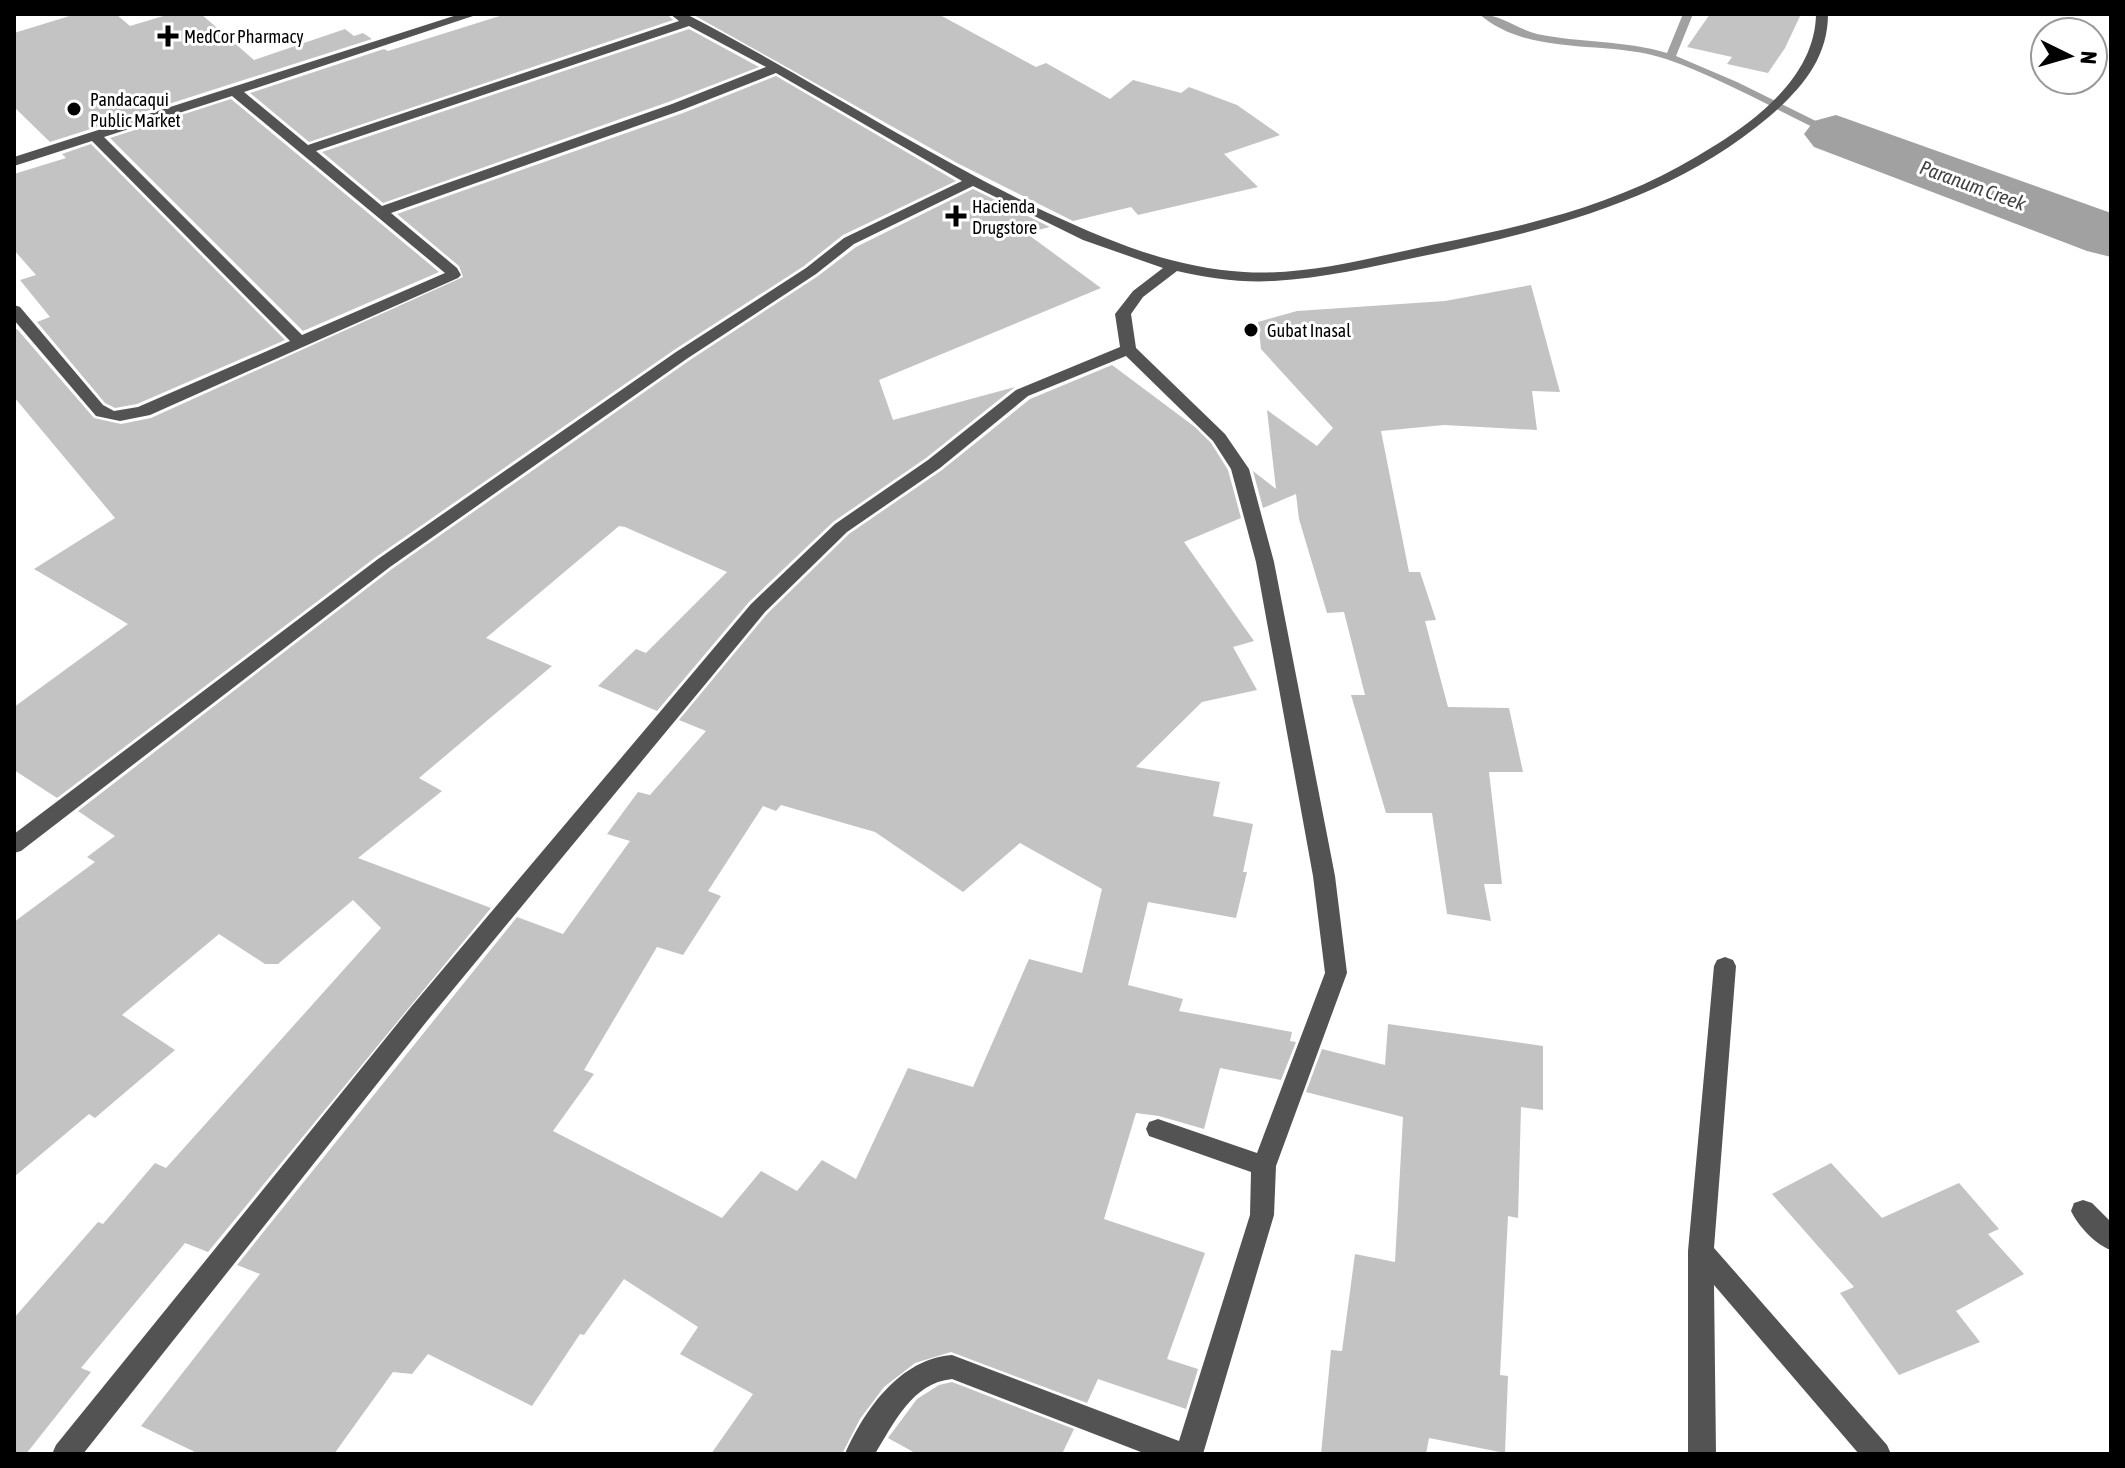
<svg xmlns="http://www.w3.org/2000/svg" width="2125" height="1468" font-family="'Asap Condensed',sans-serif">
  <rect width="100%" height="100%" fill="#fff"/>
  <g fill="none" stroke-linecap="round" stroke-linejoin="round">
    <path fill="#a1a1a1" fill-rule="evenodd" d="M 1479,14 C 1500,14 1517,29 1537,34 C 1580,43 1624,40 1667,53 L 1683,14 L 1693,14 L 1676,56 L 1737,82 L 1842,134 L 1832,136 C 1777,111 1724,79 1666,59 C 1606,39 1530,58 1479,14 Z"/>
    <path fill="#a1a1a1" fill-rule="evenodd" d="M 1836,115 L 2111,213 L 2111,257 L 2087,251 L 1814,147 L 1804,134 L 1814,121 Z"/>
  </g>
  <path fill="#c3c3c3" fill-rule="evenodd" d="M 76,14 L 116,14 L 130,26 L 170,14 L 201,14 L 254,60 L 345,29 L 354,36 L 363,33 L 372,39 L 50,142 L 14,107 L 14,33 Z
    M 506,14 L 667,14 L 673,20 L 309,142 L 250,93 L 384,49 L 388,51 Z
    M 692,14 L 938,14 L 1036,67 L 1046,63 L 1110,99 L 1133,80 L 1181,93 L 1189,87 L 1237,105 L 1280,135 L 1224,154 L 1258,187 L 1138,215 L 1131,207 L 1073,221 L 957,163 Z
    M 1710,14 L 1801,14 L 1785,48 L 1768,73 L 1727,64 L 1732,57 L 1687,47 Z
    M 689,29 L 759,67 L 671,101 L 383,203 L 322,152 Z
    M 776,76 L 956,181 L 843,235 L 804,266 L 674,350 L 376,557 L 57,798 L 14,770 L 14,707 L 128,624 L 34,569 L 115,518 L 14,397 L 14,330 L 17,329 L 94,418 L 121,424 L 151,418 L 463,277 L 459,266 L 397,214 L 683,113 Z
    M 231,99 L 439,272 L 303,331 L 110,138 Z
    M 91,144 L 285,340 L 137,404 L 115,408 L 105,403 L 37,322 L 50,317 L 20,280 L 36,275 L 14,250 L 14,174 L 66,158 L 62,154 Z
    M 973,189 L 1050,227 L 1026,233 L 1101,288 L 879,380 L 893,420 L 1015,387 L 926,458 L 833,522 L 749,602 L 657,711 L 598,686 L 636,649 L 646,653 L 727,572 L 625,527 L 619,526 L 486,638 L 552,666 L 419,778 L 442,791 L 358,858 L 491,908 L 208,1252 L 185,1243 L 81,1368 L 91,1372 L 26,1454 L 14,1454 L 14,1318 L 98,1222 L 103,1224 L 155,1163 L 166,1168 L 381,928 L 353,900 L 278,964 L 265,964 L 219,934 L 122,1015 L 175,1050 L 95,1118 L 89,1114 L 14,1177 L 14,922 L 95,862 L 87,857 L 115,836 L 78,811 L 392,569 L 690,360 L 818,276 L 856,247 Z
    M 1531,285 L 1560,392 L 1532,391 L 1537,430 L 1444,425 L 1381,431 L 1409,572 L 1420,572 L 1436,620 L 1425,621 L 1448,707 L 1509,708 L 1523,772 L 1489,772 L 1502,884 L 1484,884 L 1491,921 L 1447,914 L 1432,813 L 1386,813 L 1351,695 L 1365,695 L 1344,612 L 1327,613 L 1299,519 L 1296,494 L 1263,508 L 1253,471 L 1276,489 L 1267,410 L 1317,446 L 1333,428 L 1261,349 L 1258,322 L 1297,311 L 1445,301 Z
    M 1112,365 L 1195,427 L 1211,443 L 1228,470 L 1241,518 L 1184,542 L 1254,641 L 1233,647 L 1257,690 L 1202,702 L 1136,767 L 1220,782 L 1213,816 L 1253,824 L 1243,872 L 1247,872 L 1236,918 L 1148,902 L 1128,985 L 1183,999 L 1179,1011 L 1292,1032 L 1290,1041 L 1296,1042 L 1281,1080 L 1220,1068 L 1204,1129 L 1159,1116 L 1136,1113 L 1104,1219 L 1205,1253 L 1167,1359 L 1198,1369 L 1186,1409 L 1098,1379 L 1087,1403 L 951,1352 L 915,1363 L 884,1387 L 860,1419 L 842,1454 L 711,1454 L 753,1394 L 680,1354 L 698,1327 L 624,1279 L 584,1335 L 580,1334 L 532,1406 L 428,1354 L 412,1374 L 393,1372 L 334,1454 L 199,1454 L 141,1426 L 260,1274 L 237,1265 L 517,917 L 563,934 L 630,841 L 607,834 L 638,792 L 650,795 L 706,731 L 679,720 L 767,614 L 849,534 L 942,470 L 1030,399 ZM 781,805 L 875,832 L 963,892 L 1020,843 L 1102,889 L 1082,973 L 1029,959 L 973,1087 L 908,1068 L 856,1179 L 822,1160 L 797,1191 L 761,1171 L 722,1218 L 553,1131 L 594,1074 L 584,1070 L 657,947 L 683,955 L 721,896 L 708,891 L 763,806 L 776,811 Z
    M 1388,1024 L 1543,1046 L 1543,1110 L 1521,1107 L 1518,1218 L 1508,1216 L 1500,1375 L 1508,1376 L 1505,1453 L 1429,1438 L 1426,1454 L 1321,1454 L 1331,1350 L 1342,1351 L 1355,1254 L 1395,1262 L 1403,1117 L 1306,1092 L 1322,1049 L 1385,1065 Z
    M 1831,1163 L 1882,1218 L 1959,1183 L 1999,1229 L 1988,1234 L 2024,1274 L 1956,1311 L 1980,1342 L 1899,1375 L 1840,1293 L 1854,1287 L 1772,1194 Z
    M 952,1382 L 1074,1429 L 1062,1454 L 917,1454 L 888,1438 L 917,1399 L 939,1385 Z"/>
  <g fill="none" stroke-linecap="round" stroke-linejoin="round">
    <path fill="#535353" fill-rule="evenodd" d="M 460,14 L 479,14 L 244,92 L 308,145 L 679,21 L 670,14 L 686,14 C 808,77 923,154 1048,213 C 1111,242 1174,268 1244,272 C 1308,276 1373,257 1436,244 C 1519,227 1605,208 1680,166 C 1737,134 1815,86 1816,14 L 1828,14 C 1828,58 1802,88 1770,116 C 1670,201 1544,231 1418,257 C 1371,267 1323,278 1274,281 C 1241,283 1209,278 1177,271 L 1143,297 L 1131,314 L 1136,348 L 1225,434 L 1249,469 L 1274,562 L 1335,876 L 1347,973 L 1276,1166 L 1274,1215 L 1203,1454 L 1146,1454 L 952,1379 C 912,1383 894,1423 875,1454 L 845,1454 C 865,1409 900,1359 952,1355 L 1179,1441 L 1250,1215 L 1251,1172 L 1149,1136 L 1146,1129 L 1149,1122 L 1158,1119 L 1257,1153 L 1325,973 L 1313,876 L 1256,562 L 1231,469 L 1213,441 L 1126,356 L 1028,396 L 940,468 L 847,532 L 765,612 L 427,1021 L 83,1454 L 52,1454 L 56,1445 L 411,1007 L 751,604 L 835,524 L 928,460 L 1016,390 L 1120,347 L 1115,314 L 1133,291 L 1163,268 L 1083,240 L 973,186 L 854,244 L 816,274 L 688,358 L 390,567 L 21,851 L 14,853 L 14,834 L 378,559 L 676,352 L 806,268 L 844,238 L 962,181 L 776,73 L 682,110 L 391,213 L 457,268 L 461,275 L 458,278 L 150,415 L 120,421 L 96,416 L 14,320 L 14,305 L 20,307 L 103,405 L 114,411 L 138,407 L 290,341 L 92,141 L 14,166 L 14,157 ZM 689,26 L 766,67 L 672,104 L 382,206 L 316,151 ZM 232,96 L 445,273 L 302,335 L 104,137 Z
      M 1725,957 L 1733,960 L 1736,966 L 1714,1248 L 1887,1445 L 1891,1454 L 1859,1454 L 1714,1285 L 1716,1454 L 1688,1454 L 1688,1251 L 1714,966 L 1717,960 Z
      M 2083,1200 L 2092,1203 L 2111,1222 L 2111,1250 C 2096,1245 2078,1226 2071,1211 L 2074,1203 Z"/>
  </g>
  <g fill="#000" stroke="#fff" stroke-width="3">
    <path d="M164 24h8v8h8v8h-8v8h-8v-8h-8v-8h8z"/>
    <circle cx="74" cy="109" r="8"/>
    <path d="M952 204h8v8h8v8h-8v8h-8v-8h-8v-8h8z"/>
    <circle cx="1251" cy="330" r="8"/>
  </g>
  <g text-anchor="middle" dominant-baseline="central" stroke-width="6" stroke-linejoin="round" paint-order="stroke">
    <g font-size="18" fill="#000" stroke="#fff" text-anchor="start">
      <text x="184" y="36">MedCor Pharmacy</text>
      <text x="90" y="99">Pandacaqui<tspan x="90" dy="21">Public Market</tspan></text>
      <text x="972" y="206">Hacienda<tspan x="972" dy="21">Drugstore</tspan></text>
      <text x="1267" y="330">Gubat Inasal</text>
    </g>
    <g font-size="20" font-style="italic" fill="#424242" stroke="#fff">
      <text transform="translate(1973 185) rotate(20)">Paranum Creek</text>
    </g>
  </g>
  <rect width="2125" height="1468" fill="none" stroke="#000000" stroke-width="32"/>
  <g transform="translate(2069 56) rotate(95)"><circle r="38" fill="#ffffff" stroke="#999999" stroke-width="2"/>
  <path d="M0-6L14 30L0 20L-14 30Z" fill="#000000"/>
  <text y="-12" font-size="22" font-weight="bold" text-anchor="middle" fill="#000000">N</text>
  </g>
</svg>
